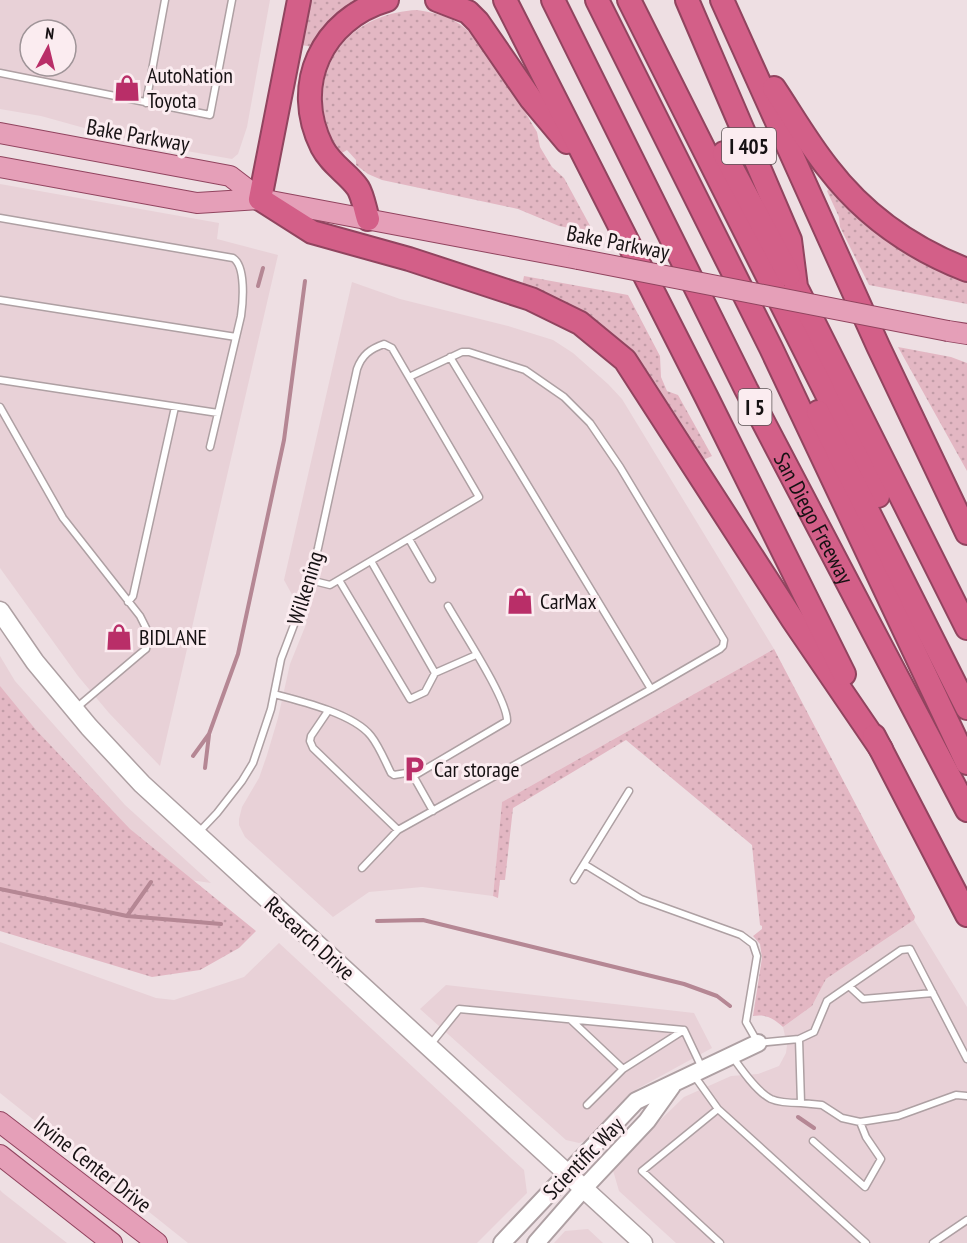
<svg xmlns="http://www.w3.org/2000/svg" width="967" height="1243" font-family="'PT Sans Narrow',sans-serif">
  <defs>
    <pattern id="grass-dots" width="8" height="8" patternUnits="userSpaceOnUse" patternTransform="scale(1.5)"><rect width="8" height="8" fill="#e3b7c3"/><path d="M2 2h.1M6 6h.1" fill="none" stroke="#c29ca7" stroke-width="1.8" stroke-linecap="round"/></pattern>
  </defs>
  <rect width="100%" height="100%" fill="#eedfe3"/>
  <path fill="#e8d1d7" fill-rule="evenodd" d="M 0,0 L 270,0 L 247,127 L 238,154 L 232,159 L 181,150 L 106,134 L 41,116 L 0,109 ZM 30,30 L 66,30 L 66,66 L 30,66 Z
    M 0,184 L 219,223 L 217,239 L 278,255 L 160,766 L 109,713 L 78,676 L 0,568 Z
    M 352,282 L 400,299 L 508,326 L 553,340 L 573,353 L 608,384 L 622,399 L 774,649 L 502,802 L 493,896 L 422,887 L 369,892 L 333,917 L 245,837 L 239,825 L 239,819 L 242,807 L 259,778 L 267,755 L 278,718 L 290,664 L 307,622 L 284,580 Z
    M 0,656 L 15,681 L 125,805 L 211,883 L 0,853 Z
    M 914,920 L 967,1007 L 967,1243 L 676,1243 L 619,1191 L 612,1167 L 684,1097 L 731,1076 L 758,1074 L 779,1066 L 786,1053 L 787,1045 L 783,1027 L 812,1006 L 826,979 Z
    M 0,942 L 156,998 L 174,1000 L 244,977 L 279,943 L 524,1170 L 527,1193 L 477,1243 L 188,1243 L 0,1093 Z
    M 446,985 L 694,1013 L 712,1048 L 637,1089 L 587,1141 L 579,1143 L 566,1140 L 420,1009 Z
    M 0,1190 L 3,1193 L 67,1243 L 0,1243 Z
    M 588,1229 L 603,1243 L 554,1243 L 565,1231 Z"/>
  <path fill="url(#grass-dots)" d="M 311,0 L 361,0 L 312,47 L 302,45 Z
    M 417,10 C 429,12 441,14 453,20 C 488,39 516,98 537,132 L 540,147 L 552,167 L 564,178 L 594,233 L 559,226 L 518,209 L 382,180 L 368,174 L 356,165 L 356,160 L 347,150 L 340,154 C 298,86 337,14 417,10 Z
    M 831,187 L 967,279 L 967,304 L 869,285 L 840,227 L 839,217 L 827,191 Z
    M 524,276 L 628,295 L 660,356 L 661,377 L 667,391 L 678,395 L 712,456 L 703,460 L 656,384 L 632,355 L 522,286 Z
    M 898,347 L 951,357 L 967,363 L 967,471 Z
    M 774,649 L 915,917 L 914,920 L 826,979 L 812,1006 L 783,1027 C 773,1018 766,1014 753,1016 L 762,958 L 760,944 L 753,936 L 762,929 L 762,926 L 760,925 L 752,845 L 626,740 L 513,808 L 505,880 L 500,880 L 498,898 L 493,896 L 502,802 Z
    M 0,686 L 36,730 L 130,829 L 256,931 L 239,948 L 200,970 L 152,977 L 0,931 Z"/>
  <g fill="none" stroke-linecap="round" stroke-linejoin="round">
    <path stroke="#b58794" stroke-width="4" d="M 258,286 L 263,268
      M 193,756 L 209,734 L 238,654 L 284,440 L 305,281
      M 205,768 L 209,735
      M 0,889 L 127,916 L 221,924
      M 127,916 L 151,882
      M 377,921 L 423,920 L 684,984 L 717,996 L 730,1006
      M 798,1117 L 814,1128"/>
    <defs>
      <path id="service" d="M 0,73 L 210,115 L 232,0
        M 146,103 L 165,0
        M 0,218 L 233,258 C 246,266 243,302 241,316 L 210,447
        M 0,300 L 236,337
        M 409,377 L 462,352 L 469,352 L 525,370 L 564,397 L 590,423 L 620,467 L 724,640 L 723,646 L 720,649 L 651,689 L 450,357
        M 0,380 L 218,413
        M 0,407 L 63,518 L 140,616 L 149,634 L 146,649 L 141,653 L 75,709
        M 409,539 L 432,579
        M 339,580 L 410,699 L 425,692 L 435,673 L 371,561
        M 128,602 L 133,596 L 175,407
        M 435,673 L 476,655
        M 274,694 C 301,701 354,714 371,736 C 379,746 385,761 391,773 L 394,775 L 406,773 L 415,779 L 433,811
        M 328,711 L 311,736 L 310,741 L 313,748 L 398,830
        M 412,777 L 507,721 C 508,700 461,629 448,606
        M 199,832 L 217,813 L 242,781 L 253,763 L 271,709 L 281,659 L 305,596 L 318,548 L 357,369 C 362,355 370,349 384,344 L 392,348 L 479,497 L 330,585 L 310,580
        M 584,864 L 641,899 L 741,935 L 753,944 L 757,956 L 746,1022 L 758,1043 L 799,1039 L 801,1103 C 791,1103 780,1103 771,1099 C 757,1092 741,1069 732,1056
        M 362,868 L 398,830 L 651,689
        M 574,880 L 629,791
        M 849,986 L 863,999 L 933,993
        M 571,1020 L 623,1069 L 684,1030
        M 799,1039 L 814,1032 L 827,1001 L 901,950 L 910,949 L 967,1059
        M 430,1045 L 459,1009 L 684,1030 L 702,1068
        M 693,1074 L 718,1109 L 866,1243
        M 801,1103 L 822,1105 L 842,1118 L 860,1122 L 898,1116 L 956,1095 L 967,1096
        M 587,1105 L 623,1069
        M 718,1109 L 642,1171 L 720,1243
        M 813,1141 L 865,1187 L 881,1159 L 866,1137 L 860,1122
        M 933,1243 L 967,1220"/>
      <path id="tertiary" d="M 502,1243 L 636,1101 L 758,1043
        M 536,1243 L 584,1188 L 647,1121 L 672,1086"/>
      <path id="secondary" d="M 0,611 L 35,662 L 89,727 L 142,784 L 643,1243"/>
      <path id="primary" d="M 0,133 L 230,176 L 260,199
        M 0,167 L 197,203 L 260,199 L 578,259
        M 948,331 L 967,334
        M 0,1122 L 157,1243
        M 0,1155 L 112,1243"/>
      <g id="motorway">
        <path d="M 299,0 L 260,199 L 312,232 L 409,259 L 531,299 L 580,323 L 625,360 L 793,620 L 881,749"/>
        <path d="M 437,0 L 468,12 L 478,22 L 531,99 L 567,142"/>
        <path d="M 505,0 L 707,398 L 844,674"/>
        <path id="s1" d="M 553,0 L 746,389 L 967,810"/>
        <path d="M 597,0 L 771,348 L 967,763"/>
        <path d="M 629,0 L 878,496"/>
        <path d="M 687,0 L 790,240 L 796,287 L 967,628"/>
        <path d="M 722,0 L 878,346 L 967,533"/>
        <path d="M 774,88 C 792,115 808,143 828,168 C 864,215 913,249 967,270"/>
        <path d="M 724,153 L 789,275"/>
        <path d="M 368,219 C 365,210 363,196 358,188 C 348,173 332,166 322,147 C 291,85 322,19 387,0"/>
        <path d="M 818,412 L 967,708"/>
        <path d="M 874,736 L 967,915"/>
      </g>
    </defs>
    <use href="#service" stroke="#aea0a3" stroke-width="9"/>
    <use href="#tertiary" stroke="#aea0a3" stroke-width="20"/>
    <use href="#secondary" stroke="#aea0a3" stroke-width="21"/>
    <use href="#primary" stroke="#91445f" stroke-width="22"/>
    <use href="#motorway" stroke="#91445f" stroke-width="26"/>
    <use href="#service" stroke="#fff" stroke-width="6"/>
    <use href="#tertiary" stroke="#fff" stroke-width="16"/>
    <use href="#secondary" stroke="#fff" stroke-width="18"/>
    <use href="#primary" stroke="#e59fb8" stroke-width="20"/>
    <use href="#motorway" stroke="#d35f88" stroke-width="22"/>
    <defs>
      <path id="primary-bridge" d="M 578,259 L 948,331"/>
    </defs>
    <use href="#primary-bridge" stroke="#91445f" stroke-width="22" stroke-linecap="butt"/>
    <use href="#primary-bridge" stroke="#e59fb8" stroke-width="20"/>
  </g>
  <defs>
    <symbol id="shop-bare" viewBox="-9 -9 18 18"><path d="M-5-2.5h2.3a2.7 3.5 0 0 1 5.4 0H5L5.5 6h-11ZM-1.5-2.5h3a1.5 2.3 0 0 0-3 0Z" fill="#b92e68" stroke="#fbecf0" stroke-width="2.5" paint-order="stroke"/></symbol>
    <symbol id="parking-bare" viewBox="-9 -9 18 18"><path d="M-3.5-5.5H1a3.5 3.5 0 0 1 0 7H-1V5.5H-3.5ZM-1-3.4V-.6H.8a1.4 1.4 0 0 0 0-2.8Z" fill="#b92e68" stroke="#fbecf0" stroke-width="2.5" paint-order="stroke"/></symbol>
  </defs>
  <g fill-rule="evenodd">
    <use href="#shop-bare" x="108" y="69" width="38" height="38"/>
    <use href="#shop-bare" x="501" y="582" width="38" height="38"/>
    <use href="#shop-bare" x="100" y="618" width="38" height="38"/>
    <use href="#parking-bare" x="395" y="750" width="38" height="38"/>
  </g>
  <g text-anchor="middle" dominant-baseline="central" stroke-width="6" stroke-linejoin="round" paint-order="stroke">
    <g fill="#fbecf0" stroke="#5b5355" stroke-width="1.5">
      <rect x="722" y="128" width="54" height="36" rx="4.5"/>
      <rect x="738.5" y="389" width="33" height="36" rx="4.5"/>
    </g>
    <g font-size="21" font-weight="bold" fill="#161113">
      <text x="749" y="146">I 405</text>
      <text x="755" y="407">I 5</text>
    </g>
    <g font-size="22" fill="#161113" stroke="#fbecf0" text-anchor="start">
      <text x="147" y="75">AutoNation<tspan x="147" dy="25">Toyota</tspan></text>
      <text x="540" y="601">CarMax</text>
      <text x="139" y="637">BIDLANE</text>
      <text x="434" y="769">Car storage</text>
    </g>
    <g font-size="22" fill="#161113" stroke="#fbecf0">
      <text transform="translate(138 135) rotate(10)">Bake Parkway</text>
      <text transform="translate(618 242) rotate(11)">Bake Parkway</text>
      <text stroke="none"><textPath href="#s1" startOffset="580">San Diego Freeway</textPath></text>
      <text transform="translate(305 588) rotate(-73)">Wilkening</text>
      <text transform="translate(310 938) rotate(42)">Research Drive</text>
      <text transform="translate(583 1158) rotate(-46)">Scientific Way</text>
      <text transform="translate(93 1164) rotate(38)">Irvine Center Drive</text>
    </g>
  </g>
  <g transform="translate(48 48) rotate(7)"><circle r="28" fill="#fbecf0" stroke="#9f9498" stroke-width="1.5"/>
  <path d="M0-4.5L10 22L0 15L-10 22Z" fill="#b92e68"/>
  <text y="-9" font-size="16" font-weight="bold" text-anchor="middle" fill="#161113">N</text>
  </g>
</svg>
